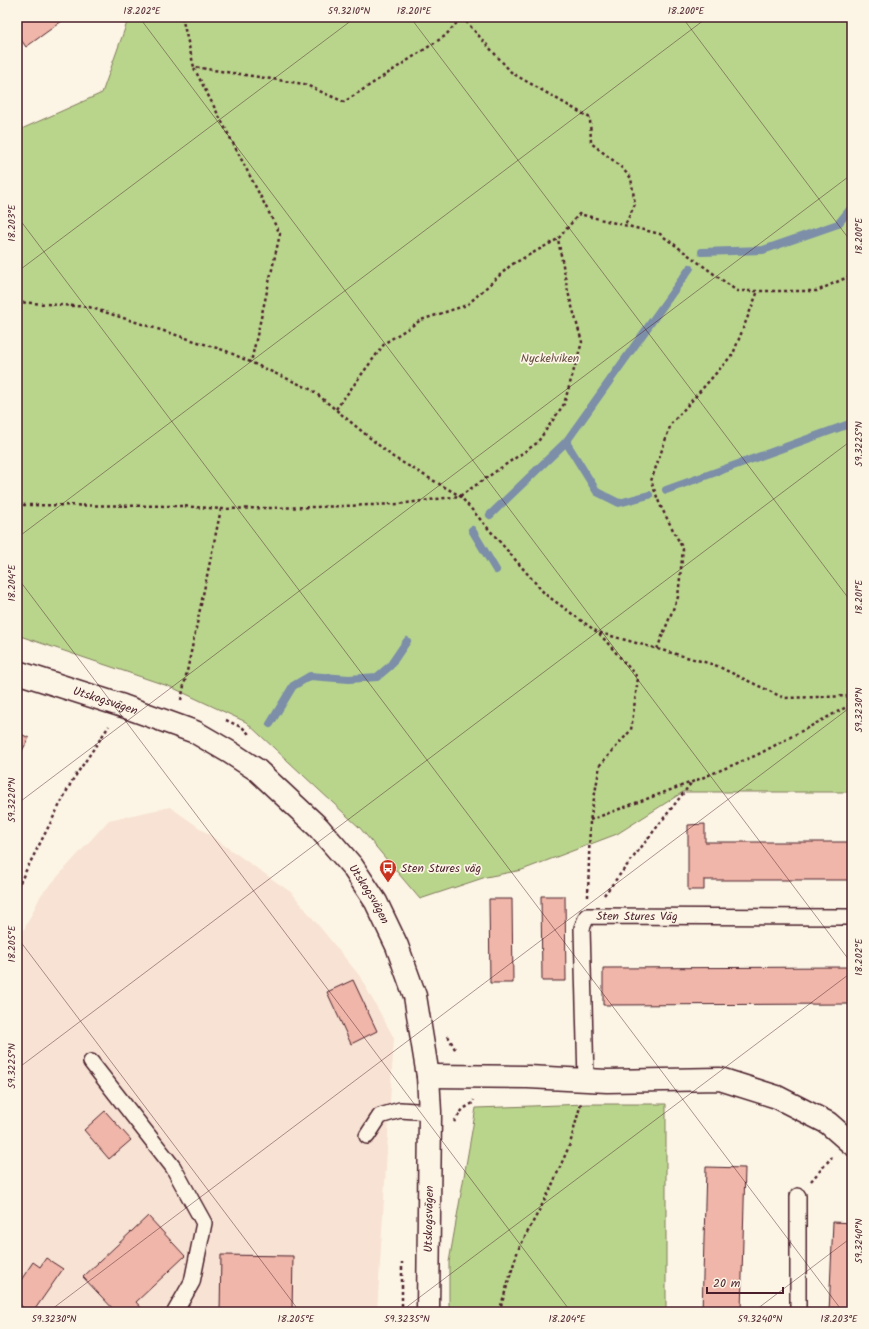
<svg xmlns="http://www.w3.org/2000/svg" width="869" height="1329" font-family="Kalam,sans-serif">
  <rect width="100%" height="100%" fill="#fcf5e5"/>
  <filter id="ink" filterUnits="userSpaceOnUse"><feTurbulence type="fractalNoise" baseFrequency=".025" numOctaves="2"/><feDisplacementMap in="SourceGraphic" scale="8" xChannelSelector="R" yChannelSelector="G"/><feConvolveMatrix kernelMatrix="1 2 1 2 8 2 1 2 1" color-interpolation-filters="sRGB"/></filter>
  <g filter="url(#ink)">
    <path fill="#f8e2d3" d="M 170,807 L 292,893 L 359,975 L 394,1038 L 377,1312 L 17,1312 L 17,944 L 41,895 L 109,820 Z"/>
    <path fill="#b9d58c" stroke="#827a5c" d="M 129,17 L 852,17 L 852,792 L 683,792 L 617,834 L 522,870 L 486,877 L 420,899 L 360,828 L 246,722 L 171,687 L 17,635 L 17,131 L 102,93 Z
      M 587,1104 L 666,1104 L 666,1312 L 449,1312 L 449,1262 L 476,1108 Z"/>
    <g fill="none" stroke-linecap="round" stroke-linejoin="round">
      <path stroke="#7b8ea8" stroke-width="8" d="M 702,252 L 763,250 L 838,224 L 852,207
        M 566,442 L 597,492 L 619,503 L 649,495
        M 666,490 L 852,423
        M 490,515 L 566,442 L 690,268
        M 472,530 L 496,570
        M 270,724 L 293,686 L 310,676 L 349,679 L 377,677 L 390,666 L 407,641"/>
    </g>
    <path fill="#efb6a9" stroke="#4a1f2b" d="M 17,17 L 59,17 L 62,21 L 26,47 L 17,34 Z
      M 17,732 L 29,738 L 17,760 Z
      M 705,824 L 705,842 L 852,842 L 852,880 L 704,880 L 704,890 L 688,890 L 688,825 Z
      M 541,896 L 565,896 L 566,981 L 542,981 Z
      M 489,899 L 512,899 L 513,983 L 490,983 Z
      M 852,967 L 852,1004 L 603,1005 L 603,968 Z
      M 353,980 L 377,1031 L 351,1044 L 327,992 Z
      M 105,1111 L 131,1140 L 109,1159 L 84,1130 Z
      M 706,1167 L 745,1168 L 741,1312 L 702,1312 Z
      M 148,1216 L 185,1256 L 136,1302 L 145,1312 L 116,1312 L 83,1277 Z
      M 833,1222 L 852,1223 L 852,1312 L 829,1312 Z
      M 221,1255 L 293,1256 L 292,1312 L 220,1312 Z
      M 46,1258 L 63,1269 L 33,1312 L 17,1312 L 17,1286 L 33,1262 L 40,1267 Z"/>
    <g fill="none" stroke-linecap="round" stroke-linejoin="round">
      <defs>
        <g id="lane">
          <path d="M 91,1062 L 173,1167 L 204,1223 L 192,1282 L 175,1312"/>
          <path id="s1" d="M 586,1080 L 582,928 L 587,916 L 852,917"/>
          <path d="M 367,1136 L 380,1116 L 400,1110 L 430,1112"/>
          <path d="M 798,1196 L 798,1312"/>
        </g>
        <path id="street" d="M 428,1076 L 528,1077 L 607,1081 L 720,1079 L 777,1097 L 828,1123 L 852,1144"/>
        <g id="secondary">
          <path id="s2" d="M 17,672 L 123,706 L 195,732 L 231,753 L 257,770 L 318,827 L 352,866 L 376,902 L 397,946 L 415,996 L 428,1076 L 430,1112 L 428,1312"/>
        </g>
      </defs>
      <use href="#lane" stroke="#4a1f2b" stroke-width="18"/>
      <use href="#street" stroke="#4a1f2b" stroke-width="25"/>
      <use href="#secondary" stroke="#4a1f2b" stroke-width="25"/>
      <path stroke="#4a1f2b" stroke-width="2.5" stroke-dasharray="3 3" stroke-linecap="butt" d="M 182,17 L 194,67 L 304,84 L 344,102 L 445,36 L 462,17
        M 462,17 L 512,73 L 590,118 L 591,143 L 619,165 L 631,178 L 635,204 L 625,225
        M 194,68 L 280,234 L 251,362
        M 17,302 L 89,307 L 226,351 L 312,390 L 393,457 L 460,496 L 545,594 L 597,632 L 715,665 L 784,698 L 852,696
        M 336,409 L 385,343 L 421,320 L 467,305 L 511,265 L 558,239
        M 17,505 L 182,506 L 221,509 L 315,507 L 399,504 L 460,496 L 537,443 L 564,404 L 582,342 L 568,292 L 558,239 L 579,214 L 660,234 L 737,291 L 817,291 L 852,275
        M 657,649 L 678,597 L 683,549 L 660,505 L 651,481 L 671,424 L 733,354 L 758,291
        M 181,700 L 221,509
        M 226,720 L 243,728 L 250,735
        M 590,820 L 692,782 L 757,755 L 852,704
        M 17,888 L 72,781 L 109,726
        M 604,895 L 692,782
        M 588,897 L 590,821 L 600,765 L 631,730 L 638,678 L 598,632
        M 448,1036 L 456,1051
        M 454,1122 L 463,1109 L 473,1103 L 474,1100
        M 811,1181 L 832,1157
        M 402,1312 L 402,1262
        M 499,1312 L 518,1250 L 550,1190 L 570,1144 L 581,1103"/>
      <use href="#lane" stroke="#fcf5e5" stroke-width="15"/>
      <use href="#street" stroke="#fcf5e5" stroke-width="22"/>
      <use href="#secondary" stroke="#fcf5e5" stroke-width="22"/>
    </g>
  </g>
  <path fill="none" stroke="#4a1f2b" stroke-width="1" stroke-opacity="0.45" d="M 139,17 L 852,964M 410,17 L 852,603M 682,17 L 852,243M 17,216 L 843,1312M 17,272 L 356,17M 17,538 L 708,17M 17,577 L 571,1312M 17,804 L 852,174M 17,937 L 300,1312M 17,1069 L 852,440M 17,1298 L 28,1312M 48,1312 L 852,706M 400,1312 L 852,972M 753,1312 L 852,1237"/>
  <defs>
    <symbol id="bus-pin" viewBox="-11 -11 22 30"><path d="M0 17L-7.5 6A9.5 9.5 0 1 1 7.5 6Z" fill="#c8321e" stroke="#fcf5e5"/><path d="M-5-6H5V4H4V6H2V4H-2V6H-4V4H-5ZM-3.5-4V0h7V-4ZM-3.5 1.2v1.5H-2V1.2ZM2 1.2v1.5H3.5V1.2Z" fill="#fff"/></symbol>
  </defs>
  <g fill-rule="evenodd">
    <use href="#bus-pin" x="378" y="858" width="20" height="27"/>
  </g>
  <g text-anchor="middle" dominant-baseline="central" stroke-width="3.5" stroke-linejoin="round" paint-order="stroke">
    <g font-size="12" fill="#664c43" stroke="#fcf5e5">
      <text x="550" y="358">Nyckelviken</text>
    </g>
    <g font-size="12" fill="#4a1f2b" stroke="#fcf5e5">
      <text stroke="none"><textPath href="#s2" startOffset="93">Utskogsvägen</textPath></text>
      <text stroke="none"><textPath href="#s2" startOffset="429">Utskogsvägen</textPath></text>
      <text stroke="none"><textPath href="#s1" startOffset="215">Sten Stures Väg</textPath></text>
      <text transform="translate(429 1219) rotate(-89)">Utskogsvägen</text>
    </g>
    <g font-size="12" fill="#4a1f2b" stroke="#fcf5e5" text-anchor="start">
      <text x="401" y="868">Sten Stures väg</text>
    </g>
  </g>
  <rect width="869" height="1329" fill="none" stroke="#fcf5e5" stroke-width="44"/>
  <path d="M707 1287v6h76v-6" fill="none" stroke="#4a1f2b" stroke-width="2"/>
  <text x="713" y="1287" font-size="12" fill="#4a1f2b" stroke="#fcf5e5" stroke-width="3" paint-order="stroke">20 m</text>
  <rect x="22" y="22" width="825" height="1285" fill="none" stroke="#4a1f2b" stroke-width="1.5"/>
  <g font-size="10" text-anchor="middle" fill="#4a1f2b">
    <text x="142" y="14">18.202°E</text>
    <text x="349" y="14">59.3210°N</text>
    <text x="414" y="14">18.201°E</text>
    <text x="686" y="14">18.200°E</text>
    <text transform="translate(11 223) rotate(-90)" y="4">18.203°E</text>
    <text transform="translate(858 236) rotate(-90)" y="4">18.200°E</text>
    <text transform="translate(858 444) rotate(-90)" y="4">59.3225°N</text>
    <text transform="translate(11 583) rotate(-90)" y="4">18.204°E</text>
    <text transform="translate(858 597) rotate(-90)" y="4">18.201°E</text>
    <text transform="translate(858 710) rotate(-90)" y="4">59.3230°N</text>
    <text transform="translate(11 800) rotate(-90)" y="4">59.3220°N</text>
    <text transform="translate(11 944) rotate(-90)" y="4">18.205°E</text>
    <text transform="translate(858 957) rotate(-90)" y="4">18.202°E</text>
    <text transform="translate(11 1066) rotate(-90)" y="4">59.3225°N</text>
    <text transform="translate(858 1241) rotate(-90)" y="4">59.3240°N</text>
    <text x="54" y="1322">59.3230°N</text>
    <text x="296" y="1322">18.205°E</text>
    <text x="407" y="1322">59.3235°N</text>
    <text x="567" y="1322">18.204°E</text>
    <text x="760" y="1322">59.3240°N</text>
    <text x="839" y="1322">18.203°E</text>
  </g>
</svg>
